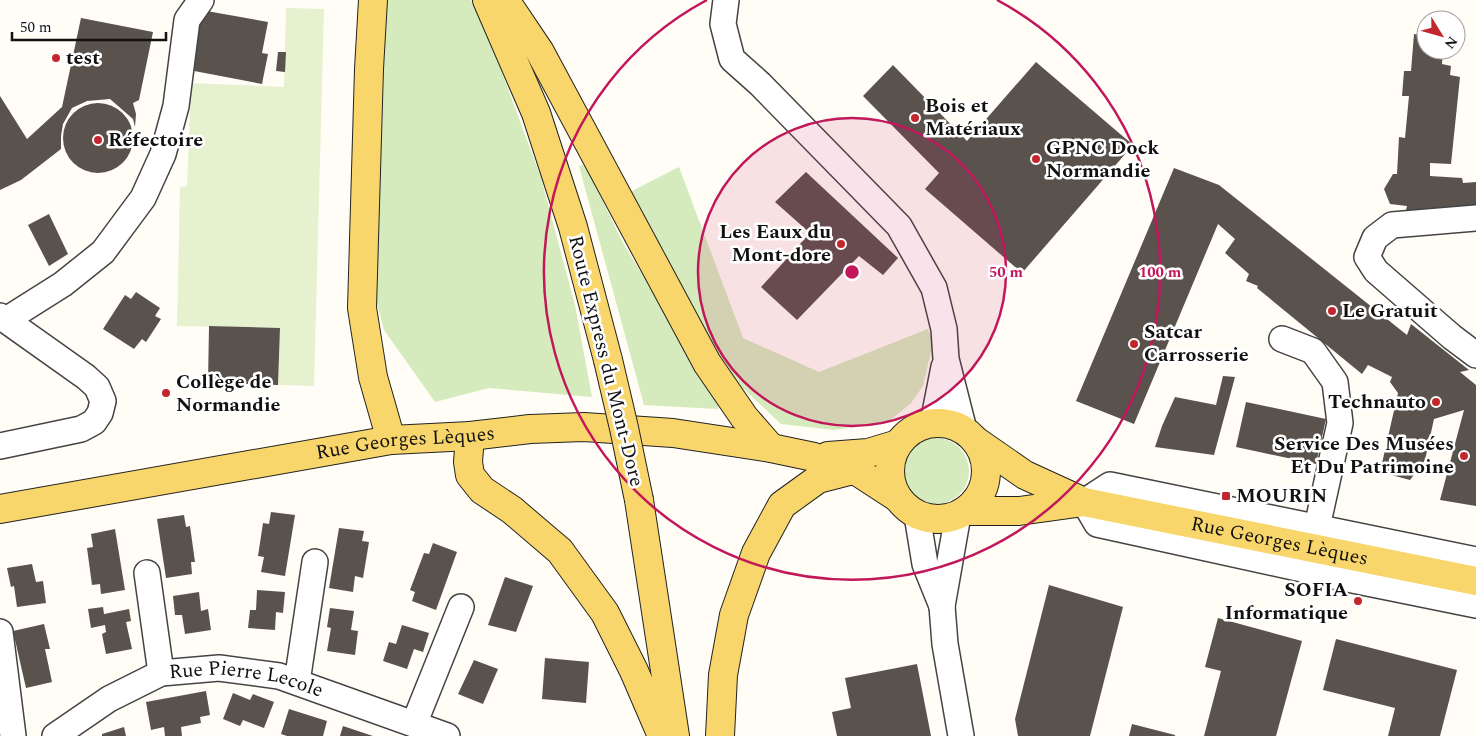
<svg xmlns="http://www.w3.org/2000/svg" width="1476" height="736" font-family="Spectral,serif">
  <rect width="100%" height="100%" fill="#fffdf5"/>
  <path fill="#d5ebbd" d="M 386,0 L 471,0 L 487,32 L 541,178 L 575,305 L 592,397 L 489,388 L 435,402 L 384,330 L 370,276 L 382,132 Z
    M 585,165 L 623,243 L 702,373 L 720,397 L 718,409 L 644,405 L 579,166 Z
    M 679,167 L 743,338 L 819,372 L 928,329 L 933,343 L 923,386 L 911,403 L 888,422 L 834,430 L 781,424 L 734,380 L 685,307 L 628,193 Z
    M903 471a33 33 0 1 1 66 0a33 33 0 1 1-66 0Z"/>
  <path fill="#e6f2cf" d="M 286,8 L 324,9 L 314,386 L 278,385 L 280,328 L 177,326 L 180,187 L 187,186 L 191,83 L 284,87 Z"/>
  <path fill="#5a524d" d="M 201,10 L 268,22 L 262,53 L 268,54 L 262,84 L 189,70 Z
    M 81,18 L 153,32 L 139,100 L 133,103 L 136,114 L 135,127 L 133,119 L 110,99 L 87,101 L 72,108 L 63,124 L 61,136 L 61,149 L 21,180 L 0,190 L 0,96 L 27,139 L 62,107 Z
    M 1414,34 L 1426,36 L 1426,50 L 1443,50 L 1442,64 L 1451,66 L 1450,75 L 1460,77 L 1451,164 L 1430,163 L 1430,176 L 1462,178 L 1463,183 L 1476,182 L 1476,208 L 1454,211 L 1433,208 L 1433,213 L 1419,223 L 1406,210 L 1407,206 L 1390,204 L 1384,189 L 1393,174 L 1397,174 L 1399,137 L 1405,138 L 1409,96 L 1402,96 L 1404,71 L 1411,71 Z
    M 278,52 L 286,52 L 285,72 L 276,71 Z
    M 1036,62 L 1133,145 L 1022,273 L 925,189 L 939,173 L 863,96 L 893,65 L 967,141 Z
    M63 138a35 35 0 1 1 70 0a35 35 0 1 1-70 0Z
    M 1174,168 L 1219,185 L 1407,335 L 1411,324 L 1469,370 L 1460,372 L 1476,385 L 1476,506 L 1440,500 L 1464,410 L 1434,419 L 1425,460 L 1410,480 L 1380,472 L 1398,393 L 1390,382 L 1392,377 L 1368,365 L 1362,374 L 1257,288 L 1258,286 L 1246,281 L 1249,274 L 1225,253 L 1235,239 L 1218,224 L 1134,424 L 1076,401 Z
    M 806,172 L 898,258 L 883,275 L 859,256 L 797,320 L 761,287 L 810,233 L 775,202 Z
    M 49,214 L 68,254 L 49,266 L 28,225 Z
    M 136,292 L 160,308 L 155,316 L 161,319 L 146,342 L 142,339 L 134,349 L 103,329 L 125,295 L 131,299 Z
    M 209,326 L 280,328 L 278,385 L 208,383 Z
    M 1223,376 L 1235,377 L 1214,455 L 1155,447 L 1162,426 L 1175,397 L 1216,405 Z
    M 1246,402 L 1326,419 L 1316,464 L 1236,447 Z
    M 271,512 L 295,515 L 285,576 L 261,572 L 264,557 L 258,556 L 263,523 L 269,524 Z
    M 184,515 L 186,527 L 190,526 L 195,562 L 191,562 L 192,574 L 166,578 L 157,519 Z
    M 339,528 L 364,531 L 362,541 L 369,542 L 363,578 L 355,576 L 353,592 L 329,588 Z
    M 115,529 L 125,590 L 101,594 L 100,584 L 92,585 L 87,548 L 93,547 L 91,534 Z
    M 433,543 L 457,552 L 436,610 L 412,601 L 415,592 L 410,590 L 424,553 L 429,554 Z
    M 32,564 L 36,582 L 43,581 L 46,603 L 17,607 L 14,586 L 11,587 L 7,568 Z
    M 505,577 L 533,586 L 516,632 L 488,625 Z
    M 1049,585 L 1123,607 L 1090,736 L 1018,736 L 1015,719 Z
    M 257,590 L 285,592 L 283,613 L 276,612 L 275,630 L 248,628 L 250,610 L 256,610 Z
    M 199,592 L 201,611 L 208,609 L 211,630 L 185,634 L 182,615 L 175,615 L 173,596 Z
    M 103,607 L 104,614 L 129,609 L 131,621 L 126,622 L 132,649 L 106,654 L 102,634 L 106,632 L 105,625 L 91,628 L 88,609 Z
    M 330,608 L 354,611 L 351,630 L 358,631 L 355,655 L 327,651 L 331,628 L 327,627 Z
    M 1218,618 L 1302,641 L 1276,736 L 1204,736 L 1221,671 L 1205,667 Z
    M 44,624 L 50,649 L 45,649 L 52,682 L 26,688 L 13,631 Z
    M 402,625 L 429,633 L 423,652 L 414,649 L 407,669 L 383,661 L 389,642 L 396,644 Z
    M 1336,639 L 1457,670 L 1440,736 L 1388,736 L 1395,708 L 1323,690 Z
    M 545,658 L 589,662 L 586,703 L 542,699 Z
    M 474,660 L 498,669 L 483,704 L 458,694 Z
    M 917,664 L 931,736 L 837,736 L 832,712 L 851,708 L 845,678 Z
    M 206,691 L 210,715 L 200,717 L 201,723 L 181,727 L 182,736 L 165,736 L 164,727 L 151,730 L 146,702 Z
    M 233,693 L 250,700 L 253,694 L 274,702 L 264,728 L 243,720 L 240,726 L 223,719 Z
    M 289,709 L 327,721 L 323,736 L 287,736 L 281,734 Z
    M 1132,724 L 1175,735 L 1175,736 L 1129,736 Z
    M 343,726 L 373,736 L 340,736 Z
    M 124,727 L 126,736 L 102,736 L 102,734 Z"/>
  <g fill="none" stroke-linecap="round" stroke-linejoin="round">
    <defs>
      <g id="minor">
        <path d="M 726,0 L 723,24 L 732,59 L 760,84 L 899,226 L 934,288 L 944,329 L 946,359 L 964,430"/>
        <path d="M 1476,218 L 1392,225 L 1375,238 L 1367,257 L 1376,271 L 1452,337 L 1476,355"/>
        <path d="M 0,316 L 86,377 L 97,387 L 103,401 L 100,413 L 94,422 L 81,429 L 0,446"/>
        <path d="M 6,320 L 63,284 L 103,252 L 143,198 L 163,154 L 176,106 L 187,20 L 201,0"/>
        <path d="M 1282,339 L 1313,351 L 1335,382 L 1340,423 L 1317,527"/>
        <path d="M 933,423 L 944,367"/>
        <path d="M 917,515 L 925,564 L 942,606"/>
        <path d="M 958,515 L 942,606 L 945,644 L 961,736"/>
        <path d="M 1476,560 L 1110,485 L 1084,502 L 1097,524 L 1343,578 L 1476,605"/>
        <path d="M 147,573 L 161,673"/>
        <path d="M 0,632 L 13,736"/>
        <path d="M 297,682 L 315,562"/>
        <path d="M 414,724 L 461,607"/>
        <path id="s1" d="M 55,736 L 109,699 L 161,673 L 219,668 L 279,676 L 447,736"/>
      </g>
      <g id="major">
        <path d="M 373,0 L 369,69 L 362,308 L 373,377 L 391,440"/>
        <path d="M 487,0 L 536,113 L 573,227 L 608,360"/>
        <path d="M 505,0 L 540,52 L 707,363 L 744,417 L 771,448"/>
        <circle cx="938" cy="471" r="48"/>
        <path d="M 470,436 L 468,462 L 470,475 L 482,490 L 512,510 L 560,551 L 605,613 L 634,671 L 662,736"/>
        <path id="s2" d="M 976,441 L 1025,475 L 1084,502 L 1476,581"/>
        <path d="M 828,456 L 868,453 L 898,444"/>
        <path d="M 639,500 L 675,736"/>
        <path id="s3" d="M 0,509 L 391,440 L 470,436 L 530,429 L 584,427 L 673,433 L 771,448 L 814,457 L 855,470 L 898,498"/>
        <path d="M 965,511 L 1019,511 L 1084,502"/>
        <path d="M 720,736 L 723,675 L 734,615 L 756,553 L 782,505 L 818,479 L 853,470"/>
      </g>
    </defs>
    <use href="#minor" stroke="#444" stroke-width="28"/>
    <use href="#major" stroke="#222" stroke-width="30"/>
    <use href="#minor" stroke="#fff" stroke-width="25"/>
    <use href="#major" stroke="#f9d66b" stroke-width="28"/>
    <defs>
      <path id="major-bridge" d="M 608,360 L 624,428 L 639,500"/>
    </defs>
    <use href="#major-bridge" stroke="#222" stroke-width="30" stroke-linecap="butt"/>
    <use href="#major-bridge" stroke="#f9d66b" stroke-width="28"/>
  </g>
  <circle cx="852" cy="272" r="154" fill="#c2185b" fill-opacity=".12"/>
  <g fill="none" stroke="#c2185b" stroke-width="2.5">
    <circle cx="852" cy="272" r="154"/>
    <path d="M997 0A308 308 0 1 1 707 0"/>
  </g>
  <g fill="#c4262e" stroke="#fff" stroke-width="2">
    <circle cx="56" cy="58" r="5"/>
    <circle cx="915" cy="118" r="5"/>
    <circle cx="98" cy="140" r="5"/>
    <circle cx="1036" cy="159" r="5"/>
    <circle cx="841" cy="244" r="5"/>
    <circle cx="1332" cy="311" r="5"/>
    <circle cx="1134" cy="344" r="5"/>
    <circle cx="166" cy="393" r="5"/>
    <circle cx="1436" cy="402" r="5"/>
    <circle cx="1464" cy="456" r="5"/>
    <rect x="1221" y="491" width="10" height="10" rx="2.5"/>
    <circle cx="1358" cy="601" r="5"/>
  </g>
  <g text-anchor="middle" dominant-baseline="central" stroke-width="5" stroke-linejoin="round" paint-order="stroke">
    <g font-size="20" font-weight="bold" fill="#111" stroke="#fff" text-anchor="start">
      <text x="66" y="58">test</text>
      <text x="925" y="106">Bois et<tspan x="925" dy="23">Matériaux</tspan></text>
      <text x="108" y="140">Réfectoire</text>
      <text x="1046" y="148">GPNC Dock<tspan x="1046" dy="23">Normandie</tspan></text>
      <text x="831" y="232" text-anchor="end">Les Eaux du<tspan x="831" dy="23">Mont-dore</tspan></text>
      <text x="1342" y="311">Le Gratuit</text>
      <text x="1144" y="332">Satcar<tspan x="1144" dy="23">Carrosserie</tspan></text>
      <text x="176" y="382">Collège de<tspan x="176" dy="23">Normandie</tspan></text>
      <text x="1426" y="402" text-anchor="end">Technauto</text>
      <text x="1454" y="444" text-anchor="end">Service Des Musées<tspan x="1454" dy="23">Et Du Patrimoine</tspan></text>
      <text x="1236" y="496">MOURIN</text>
      <text x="1348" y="590" text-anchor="end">SOFIA<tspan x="1348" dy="23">Informatique</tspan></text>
    </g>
    <g font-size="20" fill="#111" stroke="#fff">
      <text transform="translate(606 361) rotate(76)">Route Express du Mont-Dore</text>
      <text stroke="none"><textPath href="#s3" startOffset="411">Rue Georges Lèques</textPath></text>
      <text stroke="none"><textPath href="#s2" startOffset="324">Rue Georges Lèques</textPath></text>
      <text stroke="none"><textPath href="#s1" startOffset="210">Rue Pierre Lecole</textPath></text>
    </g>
  </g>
  <circle cx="852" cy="272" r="8" fill="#c2185b" stroke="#fff" stroke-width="2.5"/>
  <g font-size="15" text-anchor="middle" font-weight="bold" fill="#c2185b" stroke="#fff" stroke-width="5" stroke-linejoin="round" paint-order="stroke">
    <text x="1006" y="277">50 m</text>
    <text x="1160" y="277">100 m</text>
  </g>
  <g transform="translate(1441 35) rotate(127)"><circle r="24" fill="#ffffff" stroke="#a0a0a0"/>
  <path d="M0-4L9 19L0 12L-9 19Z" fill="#c4262e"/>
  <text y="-8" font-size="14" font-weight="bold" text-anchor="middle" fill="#111111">N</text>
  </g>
  <path d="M12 32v8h154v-8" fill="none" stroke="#111111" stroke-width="2.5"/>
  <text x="20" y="32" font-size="15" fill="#111111" stroke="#ffffff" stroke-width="4" paint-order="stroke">50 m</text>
</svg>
